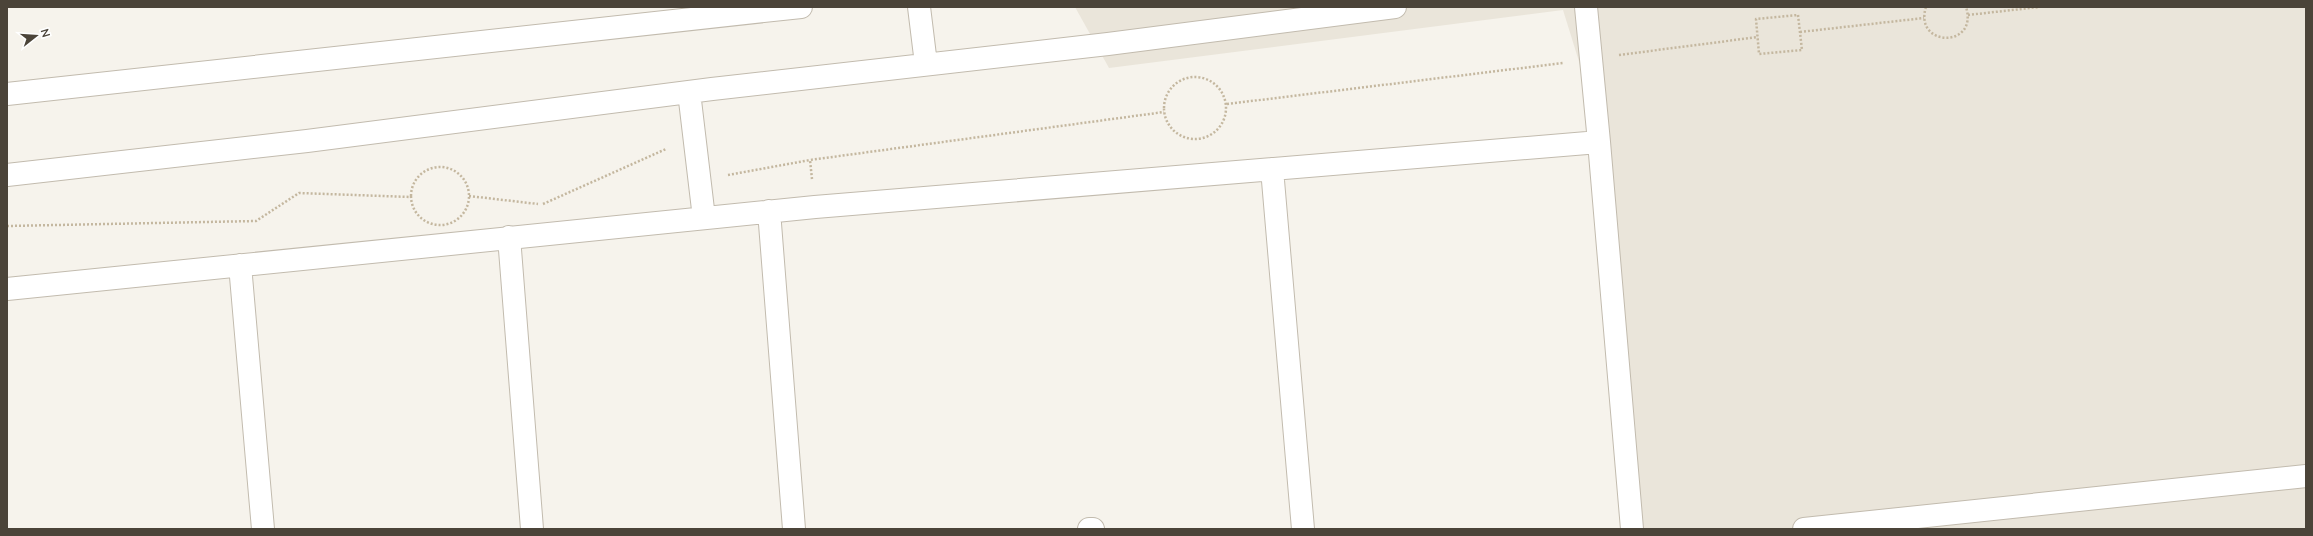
<svg xmlns="http://www.w3.org/2000/svg" width="2313" height="536" font-family="'Nunito Sans',sans-serif">
  <rect width="100%" height="100%" fill="#f6f3ec"/>
  <path fill="#eae5da" d="M 1075,7 L 2306,7 L 2306,529 L 1621,529 L 1608,155 L 1563,10 L 1109,68 Z"/>
  <g fill="none" stroke-linecap="round" stroke-linejoin="round">
    <defs>
      <path id="street" d="M 919,7 L 926,64
        M 1586,7 L 1599,142 L 1632,529
        M 689,92 L 704,218
        M 7,94 L 801,7
        M 1272,169 L 1303,529
        M 7,175 L 307,141 L 712,89 L 1108,44 L 1395,7
        M 769,211 L 794,529
        M 509,237 L 532,529
        M 240,265 L 263,529
        M 7,289 L 815,207 L 1599,142
        M 1089,529 L 1093,529
        M 1804,529 L 2306,476"/>
    </defs>
    <use href="#street" stroke="#c2bbae" stroke-width="24"/>
    <path stroke="#c4b79f" stroke-width="2.5" stroke-dasharray="2 2" stroke-linecap="butt" d="M 1926,7 C 1913,47 1979,49 1966,7
      M 1798,15 L 1802,50 L 1759,54 L 1756,19 Z
      M 1968,15 L 2039,7
      M 1800,32 L 1924,18
      M 1619,55 L 1758,37
      M1164 108a31 31 0 1 1 62 0a31 31 0 1 1-62 0Z
      M 1227,104 L 1563,63
      M411 196a29 29 0 1 1 58 0a29 29 0 1 1-58 0Z
      M 728,175 L 810,160
      M 812,179 L 810,160 L 1164,112
      M 469,196 L 538,204
      M 543,204 L 666,149
      M 7,226 L 256,221 L 299,193 L 411,197"/>
    <use href="#street" stroke="#fff" stroke-width="22"/>
  </g>
  <rect width="2313" height="536" fill="none" stroke="#4b4439" stroke-width="16"/>
  <g transform="translate(36 36) rotate(73)" stroke="#ffffff" stroke-width="3" paint-order="stroke">
  <path d="M0-3L7 15L0 10L-7 15Z" fill="#4b4439"/>
  <text y="-6" font-size="11" font-weight="bold" text-anchor="middle" fill="#4b4439">N</text>
  </g>
</svg>
